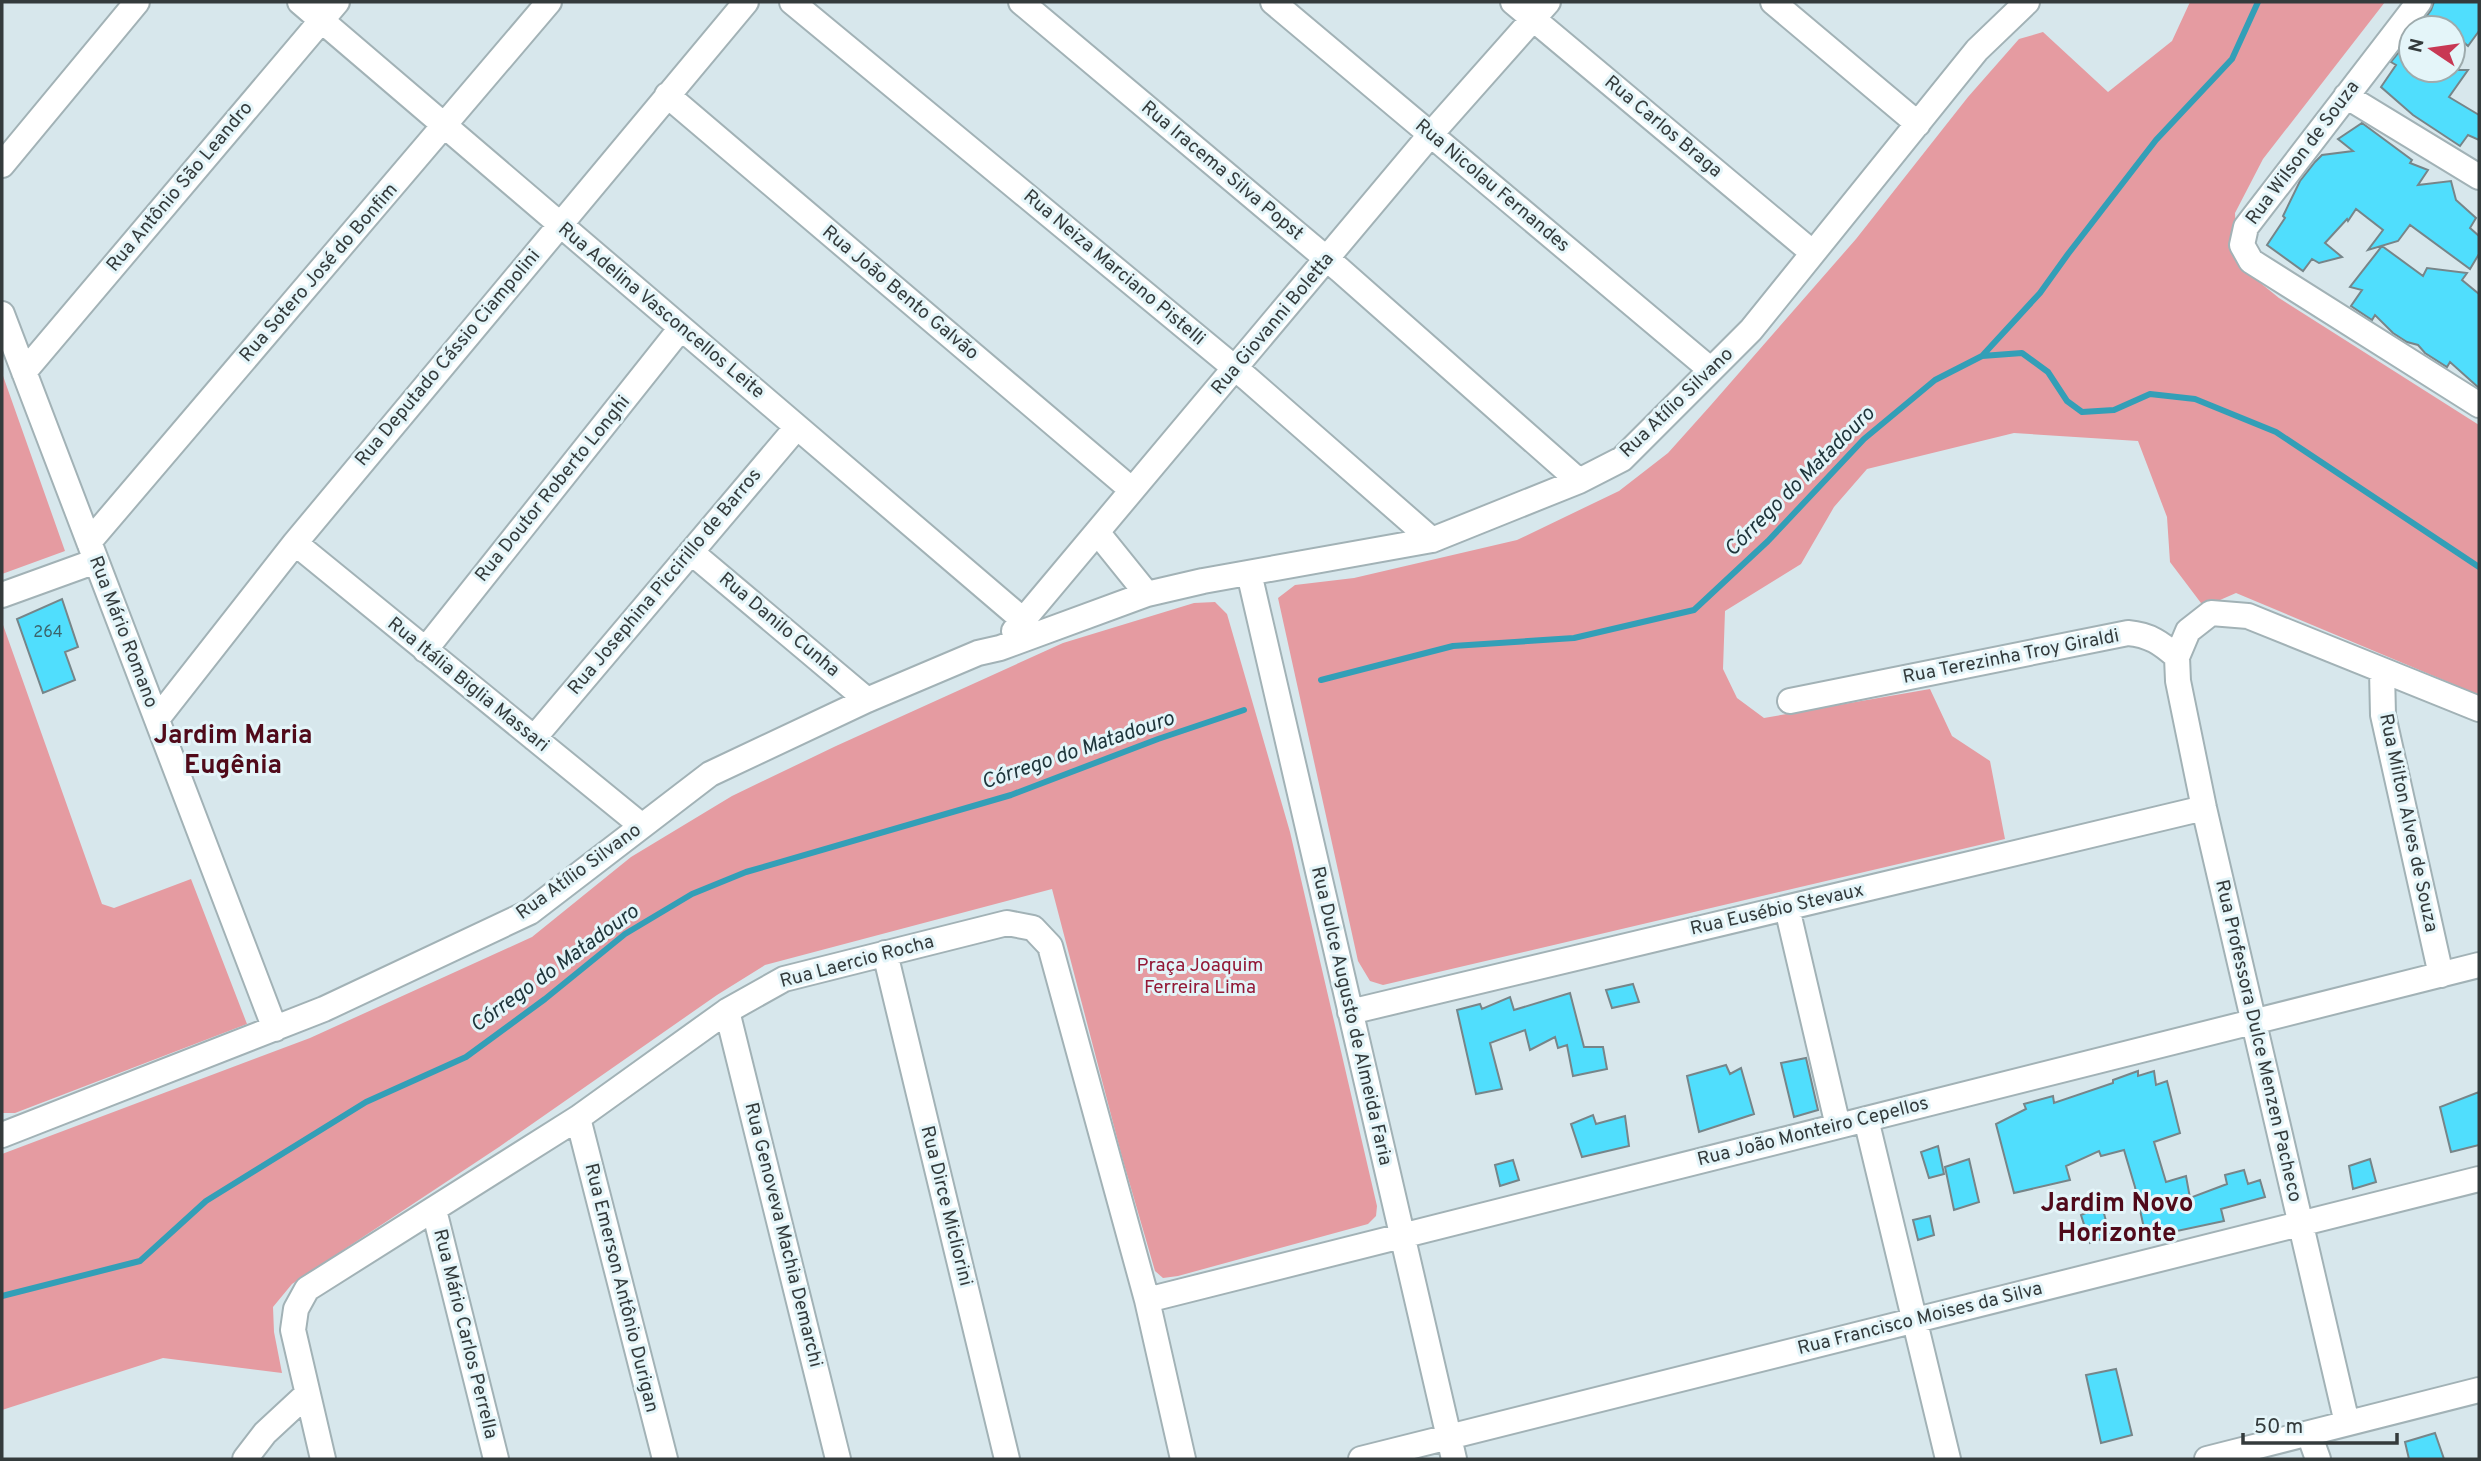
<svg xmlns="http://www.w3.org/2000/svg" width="2481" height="1461" font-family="Overpass,sans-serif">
  <rect width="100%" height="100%" fill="#d7e7ec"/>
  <path fill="#e59ba1" d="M 2190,2 L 2385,2 L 2263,159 L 2235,213 L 2237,264 L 2279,298 L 2479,425 L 2479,695 L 2236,593 L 2204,607 L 2170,562 L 2167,517 L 2138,441 L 2014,433 L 1867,469 L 1834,507 L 1801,564 L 1725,611 L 1723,669 L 1737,698 L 1764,718 L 1930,689 L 1952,736 L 1990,761 L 2005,839 L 1383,985 L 1370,981 L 1358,961 L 1278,598 L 1295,585 L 1354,578 L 1517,540 L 1619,491 L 1668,453 L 1711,405 L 1856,239 L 1968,97 L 2019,39 L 2043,32 L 2108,92 L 2172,41 Z
    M 2,373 L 65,551 L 2,574 Z
    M 1215,602 L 1227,614 L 1290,832 L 1377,1206 L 1376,1216 L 1368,1224 L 1178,1276 L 1163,1278 L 1155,1271 L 1122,1157 L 1052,889 L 765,965 L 717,995 L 499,1147 L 292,1284 L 273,1307 L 274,1332 L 282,1373 L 163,1358 L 2,1410 L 2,1154 L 310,1038 L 532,937 L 631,857 L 732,796 L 836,746 L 1063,643 L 1194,603 Z
    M 2,622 L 102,904 L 114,908 L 191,879 L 247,1024 L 15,1113 L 2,1113 Z"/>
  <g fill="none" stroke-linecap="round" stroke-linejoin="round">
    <path stroke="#339fb7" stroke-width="6" d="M 1982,356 L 2022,353 L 2048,372 L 2067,401 L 2082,412 L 2114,410 L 2150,394 L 2195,399 L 2276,432 L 2479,567
      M 1321,680 L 1453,646 L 1574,638 L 1694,610 L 1768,541 L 1864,439 L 1935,380 L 1982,356 L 2040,293 L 2068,254 L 2156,140 L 2232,59 L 2258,2
      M 2,1296 L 140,1261 L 206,1201 L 366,1102 L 466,1057 L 545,999 L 625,934 L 692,894 L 746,872 L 1011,795 L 1158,739 L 1244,710"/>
  </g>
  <path fill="#50defd" stroke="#768589" stroke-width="2" d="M 2434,2 L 2479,2 L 2479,31 L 2468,46 L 2453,33 L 2453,28 L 2418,28 L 2431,10 Z
    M 2411,41 L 2411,70 L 2468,70 L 2449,97 L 2479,115 L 2479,140 L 2468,135 L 2460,146 L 2413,115 L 2381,87 L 2396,65 L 2391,62 L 2403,47 L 2406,49 Z
    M 2362,123 L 2412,160 L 2410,163 L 2428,170 L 2418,185 L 2451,181 L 2456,200 L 2476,218 L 2470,228 L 2479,236 L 2479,254 L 2470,269 L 2410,225 L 2398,241 L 2368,250 L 2383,230 L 2356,209 L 2348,221 L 2347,219 L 2325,243 L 2342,257 L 2319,263 L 2312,259 L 2303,271 L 2267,245 L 2285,218 L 2283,216 L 2300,181 L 2315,162 L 2322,155 L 2353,151 L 2338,139 Z
    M 2382,246 L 2423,276 L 2427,268 L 2467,273 L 2462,280 L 2479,294 L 2479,388 L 2450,362 L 2447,367 L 2425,353 L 2418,345 L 2407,342 L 2393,333 L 2375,315 L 2372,320 L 2351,306 L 2362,290 L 2350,287 Z
    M 62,599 L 78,647 L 65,652 L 75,680 L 43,693 L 17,619 Z
    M 1633,984 L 1639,1002 L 1612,1008 L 1606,990 Z
    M 1570,993 L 1584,1047 L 1603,1047 L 1607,1069 L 1573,1076 L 1567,1045 L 1558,1048 L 1555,1037 L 1530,1050 L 1525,1030 L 1490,1043 L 1502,1089 L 1476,1094 L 1457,1010 L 1480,1004 L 1482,1009 L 1510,997 L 1514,1010 Z
    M 1806,1058 L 1818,1110 L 1794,1117 L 1781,1063 Z
    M 1726,1065 L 1730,1074 L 1741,1068 L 1754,1114 L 1699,1132 L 1687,1076 Z
    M 2138,1071 L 2138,1076 L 2154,1071 L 2156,1085 L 2167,1081 L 2180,1133 L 2154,1142 L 2166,1182 L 2186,1176 L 2190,1198 L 2227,1184 L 2225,1175 L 2244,1170 L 2248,1184 L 2260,1180 L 2265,1197 L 2221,1209 L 2224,1221 L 2172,1232 L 2173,1236 L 2147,1242 L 2135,1187 L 2124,1150 L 2101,1156 L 2099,1151 L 2066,1166 L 2070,1180 L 2014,1193 L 1996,1124 L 2026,1109 L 2024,1104 L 2053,1096 L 2054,1103 L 2113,1083 L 2113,1080 Z
    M 2479,1092 L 2479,1145 L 2451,1152 L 2440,1107 Z
    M 1593,1115 L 1596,1124 L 1625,1116 L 1629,1146 L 1582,1157 L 1571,1124 Z
    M 1938,1146 L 1944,1174 L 1929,1178 L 1921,1152 Z
    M 1969,1159 L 1979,1202 L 1954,1210 L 1945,1167 Z
    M 2370,1159 L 2376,1182 L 2353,1189 L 2349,1166 Z
    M 1513,1160 L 1519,1180 L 1500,1186 L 1495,1165 Z
    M 2102,1206 L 2110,1236 L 2090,1243 L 2081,1215 Z
    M 1930,1216 L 1934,1235 L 1918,1240 L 1913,1220 Z
    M 2116,1369 L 2132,1435 L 2101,1443 L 2086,1375 Z
    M 2435,1433 L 2444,1459 L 2409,1459 L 2405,1442 Z"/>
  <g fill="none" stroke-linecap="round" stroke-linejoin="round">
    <defs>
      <path id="minor" d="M 300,2 L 1023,620
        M 792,2 L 1248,379 L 1432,540
        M 1021,2 L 1340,270 L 1579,481
        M 1273,2 L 1711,370
        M 1513,2 L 1813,253
        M 1773,2 L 1918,124
        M 2419,2 L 2246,227 L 2242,245 L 2251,261 L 2479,405
        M 667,95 L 1132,490
        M 2346,96 L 2479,177
        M 2,165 L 137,2
        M 2,314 L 275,1029
        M 24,372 L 337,2
        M 1097,532 L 1147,594
        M 89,542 L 549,2
        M 295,543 L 642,826
        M 691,552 L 867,700
        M 1249,573 L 1454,1459
        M 2,595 L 96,561
        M 1014,631 L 1431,134 L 1548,2
        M 425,650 L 681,328
        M 2382,671 L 2383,715 L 2441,975
        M 1790,701 L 2128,633 C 2150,635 2161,643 2177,657
        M 157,719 L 295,543 L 746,2
        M 534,738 L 797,427
        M 1787,908 L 1838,1126
        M 885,953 L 1007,1459
        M 727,1011 L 838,1459
        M 1350,1012 L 2204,808
        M 578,1118 L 665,1459
        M 1866,1119 L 1948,1459
        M 2,1135 L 324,1009 L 530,912 L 710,774 L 867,700 L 978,653 L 1000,648 L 1147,594 L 1203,581 L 1432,540 L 1579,481 L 1622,459 L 1751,330 L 1977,50 L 2027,2
        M 434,1210 L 496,1459
        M 1147,1300 L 2479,965
        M 2347,1423 L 2204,808 L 2178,681 L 2177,657 L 2188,631 L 2211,613 L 2248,616 L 2479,709
        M 2309,1434 L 2318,1459
        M 245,1459 L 265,1433 L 306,1395
        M 323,1459 L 293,1330 L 296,1309 L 307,1289 L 578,1118 L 727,1011 L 784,979 L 1007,923 L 1033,928 L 1050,946 L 1147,1300 L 1183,1459
        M 1361,1459 L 2479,1179
        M 2207,1459 L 2479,1390"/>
    </defs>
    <use href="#minor" stroke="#a2b2b6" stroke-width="28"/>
    <use href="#minor" stroke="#fff" stroke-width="24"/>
  </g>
  <g text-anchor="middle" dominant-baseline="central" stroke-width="6" stroke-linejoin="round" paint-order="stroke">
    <g font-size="16" fill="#3b646c">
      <text x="48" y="633">264</text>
    </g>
    <g font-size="19" fill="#343b3c" stroke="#e4f5f9">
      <text transform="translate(1663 127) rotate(40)">Rua Carlos Braga</text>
      <text transform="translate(2303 153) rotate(-53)">Rua Wilson de Souza</text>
      <text transform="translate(1222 171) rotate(40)">Rua Iracema Silva Popst</text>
      <text transform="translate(1492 186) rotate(40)">Rua Nicolau Fernandes</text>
      <text transform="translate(180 187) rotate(-50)">Rua Antônio São Leandro</text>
      <text transform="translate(1114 268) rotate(40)">Rua Neiza Marciano Pistelli</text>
      <text transform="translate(319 273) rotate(-49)">Rua Sotero José do Bonfim</text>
      <text transform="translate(900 293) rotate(40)">Rua João Bento Galvão</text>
      <text transform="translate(661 311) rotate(40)">Rua Adelina Vasconcellos Leite</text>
      <text transform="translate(1273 324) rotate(-50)">Rua Giovanni Boletta</text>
      <text transform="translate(448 358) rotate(-50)">Rua Deputado Cássio Ciampolini</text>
      <text transform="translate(1677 403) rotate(-44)">Rua Atílio Silvano</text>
      <text transform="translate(553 489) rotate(-51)">Rua Doutor Roberto Longhi</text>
      <text transform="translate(665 582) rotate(-50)">Rua Josephina Piccirillo de Barros</text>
      <text transform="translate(779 625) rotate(40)">Rua Danilo Cunha</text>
      <text transform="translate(123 632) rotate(69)">Rua Mário Romano</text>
      <text transform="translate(2011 657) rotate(-11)">Rua Terezinha Troy Giraldi</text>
      <text transform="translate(468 685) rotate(39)">Rua Itália Biglia Massari</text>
      <text transform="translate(2408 823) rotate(78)">Rua Milton Alves de Souza</text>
      <text transform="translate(579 872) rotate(-36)">Rua Atílio Silvano</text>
      <text transform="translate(1777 910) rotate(-13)">Rua Eusébio Stevaux</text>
      <text transform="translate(857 962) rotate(-15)">Rua Laercio Rocha</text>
      <text transform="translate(1351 1016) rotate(77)">Rua Dulce Augusto de Almeida Faria</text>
      <text transform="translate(2258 1041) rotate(77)">Rua Professora Dulce Menzen Pacheco</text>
      <text transform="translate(1813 1132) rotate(-14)">Rua João Monteiro Cepellos</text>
      <text transform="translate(946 1206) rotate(76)">Rua Dirce Micliorini</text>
      <text transform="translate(783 1235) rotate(76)">Rua Genoveva Machia Demarchi</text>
      <text transform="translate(621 1288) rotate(76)">Rua Emerson Antônio Durigan</text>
      <text transform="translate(1920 1319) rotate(-14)">Rua Francisco Moises da Silva</text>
      <text transform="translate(465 1334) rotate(76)">Rua Mário Carlos Perrella</text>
    </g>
    <g font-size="19" fill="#931936" stroke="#e4f5f9">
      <text x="1200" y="966">Praça Joaquim<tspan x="1200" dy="22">Ferreira Lima</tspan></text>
    </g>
    <g font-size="21" font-style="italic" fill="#1d343a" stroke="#e4f5f9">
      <text transform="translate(1800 482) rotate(-45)">Córrego do Matadouro</text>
      <text transform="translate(1078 751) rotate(-19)">Córrego do Matadouro</text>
      <text transform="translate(555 969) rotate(-36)">Córrego do Matadouro</text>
    </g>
    <g font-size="26" font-weight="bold" fill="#500a1a" stroke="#e4f5f9">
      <text x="233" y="736">Jardim Maria<tspan x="233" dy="30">Eugênia</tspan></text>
      <text x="2117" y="1204">Jardim Novo<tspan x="2117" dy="30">Horizonte</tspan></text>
    </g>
  </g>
  <rect width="2481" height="1461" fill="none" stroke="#343b3c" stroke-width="7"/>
  <g transform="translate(2432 49) rotate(283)"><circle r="33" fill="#e4f5f9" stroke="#9eabad" stroke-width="2"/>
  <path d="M0-5L12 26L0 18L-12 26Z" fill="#c83854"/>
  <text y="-10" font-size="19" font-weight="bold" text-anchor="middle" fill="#343b3c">N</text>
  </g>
  <path d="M2243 1433v10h154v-10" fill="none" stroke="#343b3c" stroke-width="3.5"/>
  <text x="2254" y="1433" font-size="21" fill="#343b3c" stroke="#e4f5f9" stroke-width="5" paint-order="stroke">50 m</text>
</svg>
